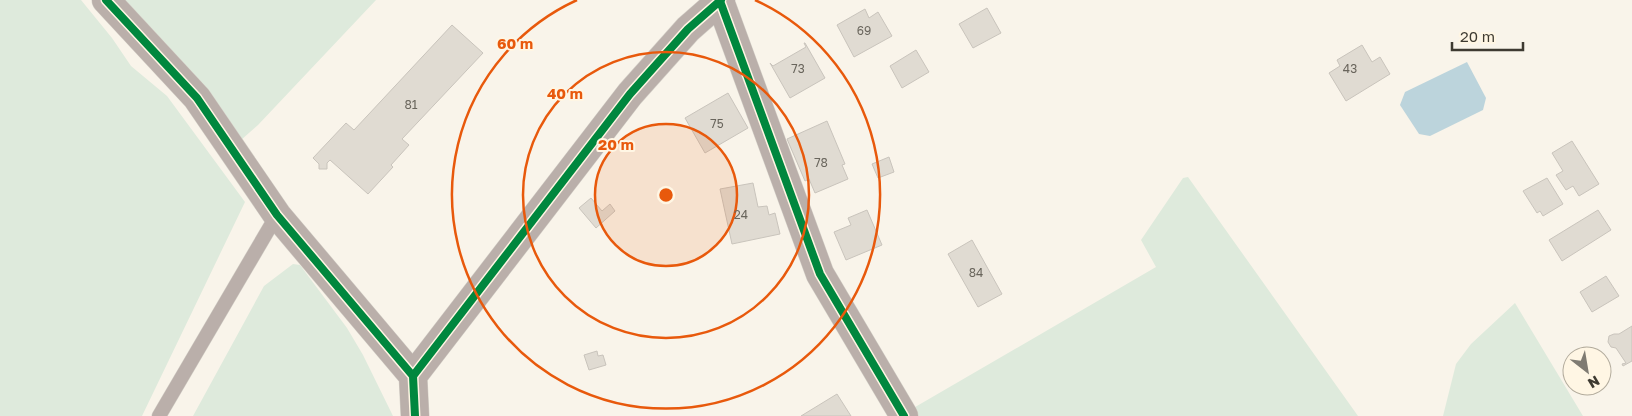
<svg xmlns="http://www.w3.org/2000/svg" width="1632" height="416" font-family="'Golos Text',sans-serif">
  <rect width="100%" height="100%" fill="#f9f4ea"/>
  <path fill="#deeadc" d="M 0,0 L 81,0 L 112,38 L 131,66 L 167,96 L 245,202 L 142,416 L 0,416 Z
    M 117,0 L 376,0 L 258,125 L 241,140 Z
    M 1188,177 L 1358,416 L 913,416 L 910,410 L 1156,267 L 1141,240 L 1183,178 Z
    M 293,264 L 300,265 L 347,328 L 363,355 L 393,416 L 193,416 L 264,286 Z
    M 1515,303 L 1583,416 L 1443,416 L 1456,364 L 1471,344 Z"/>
  <path fill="#bcd4dc" d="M 1467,62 L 1486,98 L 1483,110 L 1430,136 L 1419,134 L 1400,105 L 1405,92 Z"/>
  <path fill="#e0dbd2" stroke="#c9c4bc" d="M 987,8 L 1001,33 L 973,48 L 959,24 Z
    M 865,9 L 869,18 L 878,12 L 892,36 L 854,57 L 837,25 Z
    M 452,25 L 483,53 L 402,139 L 409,145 L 391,165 L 393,167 L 368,194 L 330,160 L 327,163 L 327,169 L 319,169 L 319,164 L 313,158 L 346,123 L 354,130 Z
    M 804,43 L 805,43 L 825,78 L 790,98 L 770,63 L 773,66 L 806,47 Z
    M 1362,45 L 1372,62 L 1380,57 L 1390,74 L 1346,101 L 1329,73 L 1340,66 L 1337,60 Z
    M 916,50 L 929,72 L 902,88 L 890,66 Z
    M 728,93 L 748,128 L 705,153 L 685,118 Z
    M 827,121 L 845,164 L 842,165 L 848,179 L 815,193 L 809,179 L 805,181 L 787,139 Z
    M 1572,141 L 1599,184 L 1579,196 L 1573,186 L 1566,190 L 1556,175 L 1563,171 L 1552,153 Z
    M 889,157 L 894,172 L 878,178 L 872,164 Z
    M 1547,178 L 1563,204 L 1543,216 L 1540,211 L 1537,213 L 1523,191 Z
    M 753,183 L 758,207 L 767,206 L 769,215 L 775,213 L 780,234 L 732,244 L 720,189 Z
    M 591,198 L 602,211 L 610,204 L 615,211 L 596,228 L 579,208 Z
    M 867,210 L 882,245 L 846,260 L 834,232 L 851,225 L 848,218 Z
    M 1598,210 L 1611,230 L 1562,261 L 1549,240 Z
    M 972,240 L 1002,294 L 978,307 L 948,254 Z
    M 1606,276 L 1619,296 L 1592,312 L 1580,292 Z
    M 1632,326 L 1632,361 L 1623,366 L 1622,364 L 1626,363 L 1616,348 L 1611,347 L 1608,342 L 1609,336 L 1614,334 L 1619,334 Z
    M 597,351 L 598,356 L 603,355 L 606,365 L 589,370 L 584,355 Z
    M 837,394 L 851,416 L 801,416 Z"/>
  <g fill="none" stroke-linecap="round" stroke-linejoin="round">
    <defs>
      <path id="lane" d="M 159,416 L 277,215"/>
      <path id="street" d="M 106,0 L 197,98 L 277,215 L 413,376 L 415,416
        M 720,1 L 820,274 L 904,416
        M 413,376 L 630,94 L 688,29 L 721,0"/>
    </defs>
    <use href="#lane" stroke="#d6d2ca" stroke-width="15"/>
    <use href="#street" stroke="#d6d2ca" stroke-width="29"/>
    <use href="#lane" stroke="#baafaa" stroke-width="14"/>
    <use href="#street" stroke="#baafaa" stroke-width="28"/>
    <defs>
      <path id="cycleway" d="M 106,0 L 197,98 L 277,215 L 413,376 L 415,416
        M 720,1 L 820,274 L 904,416
        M 413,376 L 630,94 L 688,29 L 721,0"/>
    </defs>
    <use href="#cycleway" stroke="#fff6e4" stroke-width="11"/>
    <use href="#cycleway" stroke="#00873e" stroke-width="8"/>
  </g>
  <circle cx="666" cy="195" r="71" fill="#e8590c" fill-opacity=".12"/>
  <g fill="none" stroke="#e8590c" stroke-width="2.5">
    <circle cx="666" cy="195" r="71"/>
    <circle cx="666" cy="195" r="143"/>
    <path d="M755 0A214 214 0 1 1 577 0"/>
  </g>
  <g text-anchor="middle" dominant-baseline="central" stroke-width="4" stroke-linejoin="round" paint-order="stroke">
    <g font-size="12" fill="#69655c">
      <text x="864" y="30">69</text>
      <text x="798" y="68">73</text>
      <text x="1350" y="68">43</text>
      <text x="411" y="104">81</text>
      <text x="717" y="123">75</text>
      <text x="821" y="162">78</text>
      <text x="741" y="214">24</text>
      <text x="976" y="272">84</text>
    </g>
  </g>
  <circle cx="666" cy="195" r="8" fill="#e8590c" stroke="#fff6e4" stroke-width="2.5"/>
  <g font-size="15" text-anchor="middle" font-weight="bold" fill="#e8590c" stroke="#fff6e4" stroke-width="4" stroke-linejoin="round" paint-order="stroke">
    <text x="515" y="49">60 m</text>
    <text x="565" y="99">40 m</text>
    <text x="616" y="150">20 m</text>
  </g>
  <g transform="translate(1587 371) rotate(149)"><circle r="24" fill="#fff6e4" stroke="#b2ab9c"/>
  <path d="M0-4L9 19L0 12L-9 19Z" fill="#7f7b72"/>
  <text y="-8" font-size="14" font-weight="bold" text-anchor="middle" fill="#3e3a31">N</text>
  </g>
  <path d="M1452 42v8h71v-8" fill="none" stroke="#3e3a31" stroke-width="2.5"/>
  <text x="1460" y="42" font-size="15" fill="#3e3a31" stroke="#fff6e4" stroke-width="4" paint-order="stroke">20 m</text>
</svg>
